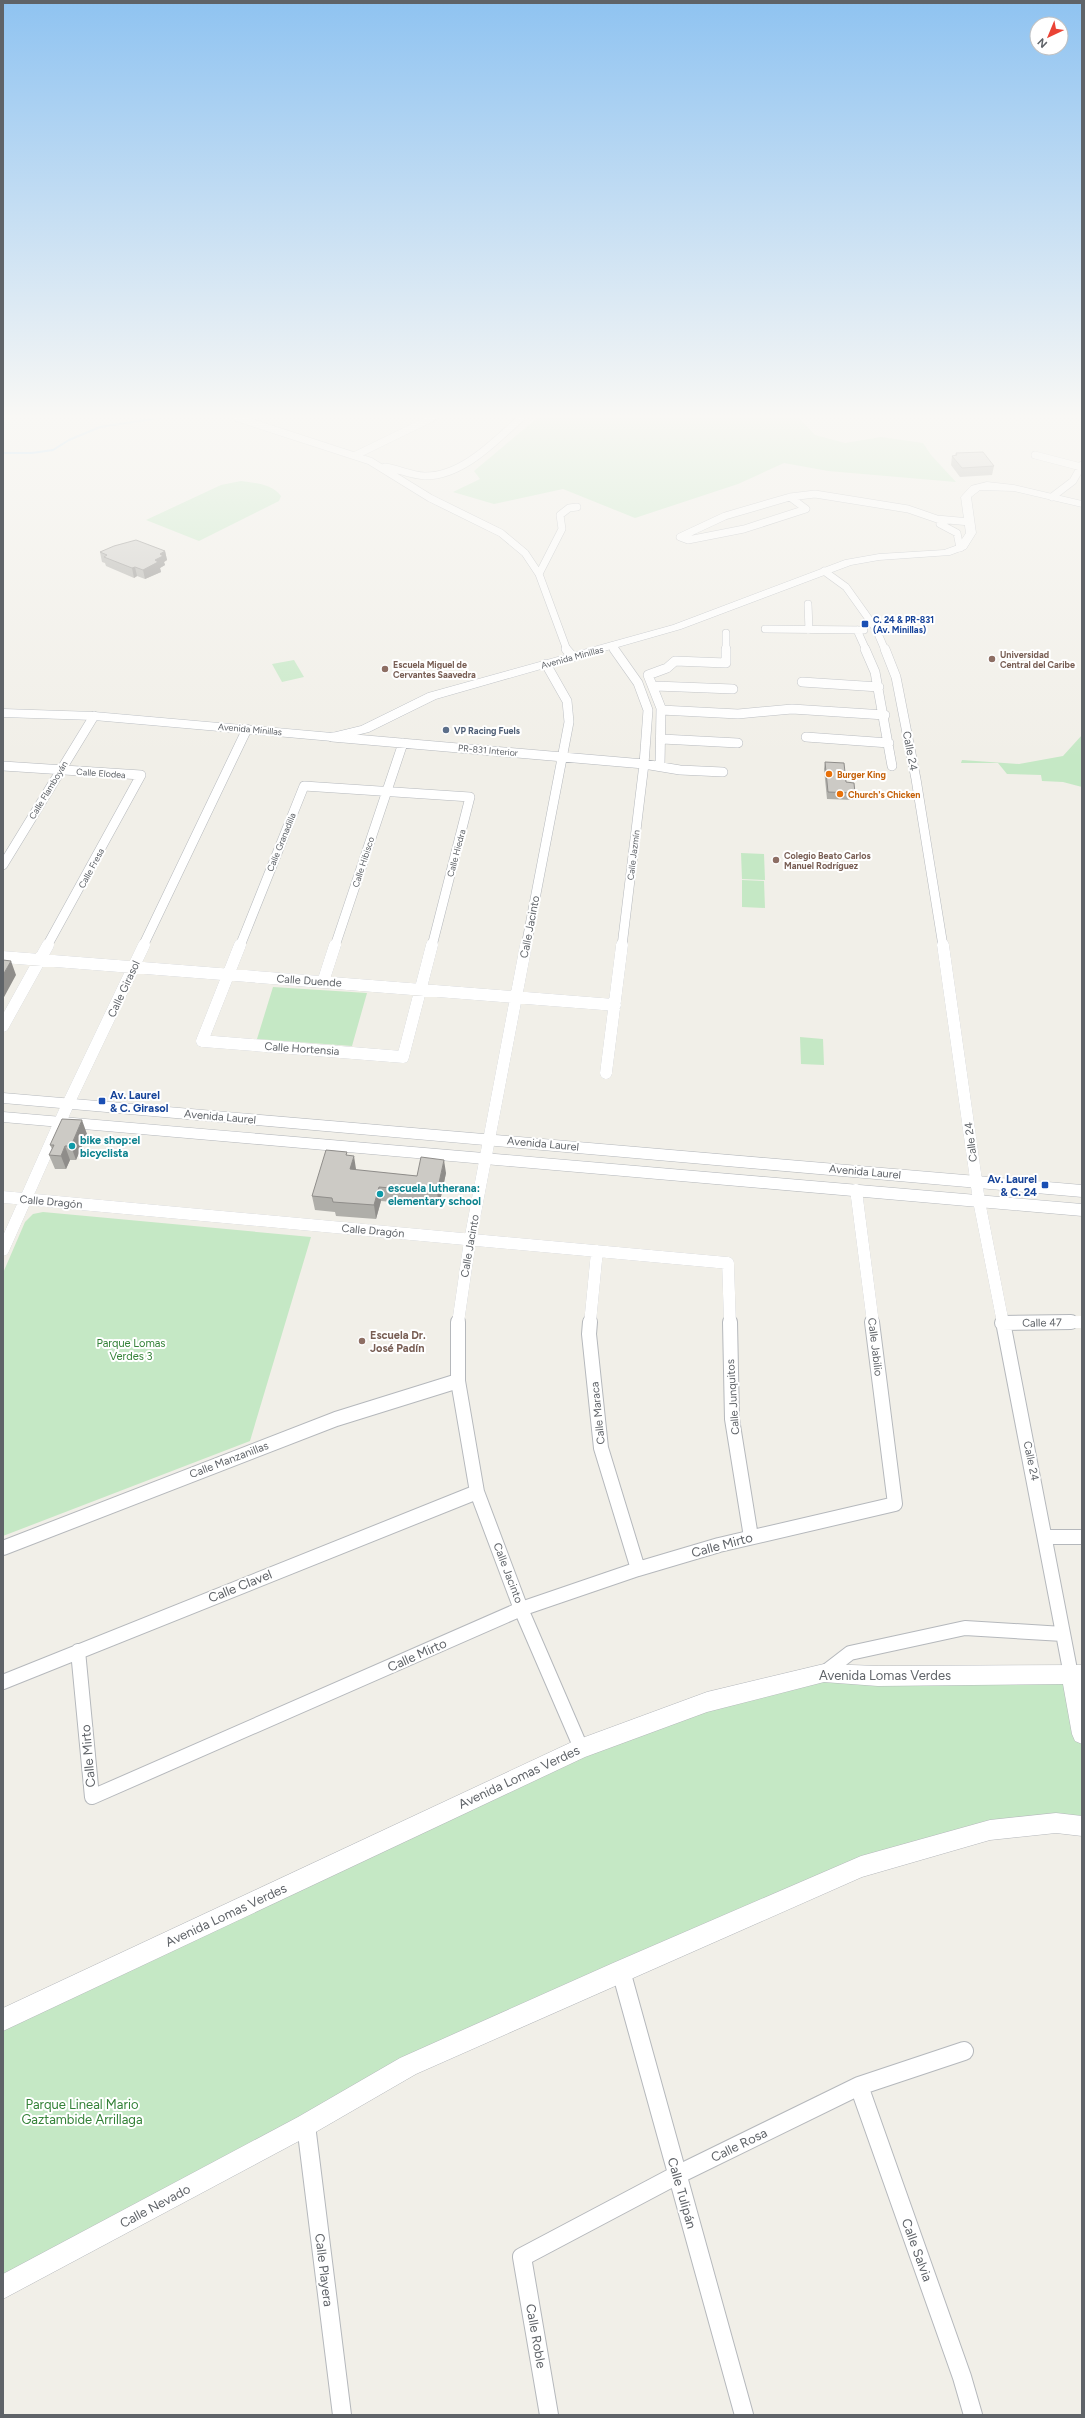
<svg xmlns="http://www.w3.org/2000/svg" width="1085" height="2418" font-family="Figtree,sans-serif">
  <rect width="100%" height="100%" fill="#f1efe8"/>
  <path fill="#c5e8c5" d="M 537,418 L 799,418 L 815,435 L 845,443 L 881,437 L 923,443 L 931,455 L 956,482 L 828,471 L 784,463 L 738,484 L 635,518 L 563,489 L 494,504 L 453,492 L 480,479 L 474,471 Z
    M 241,481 C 255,483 272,484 281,496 L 279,501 L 199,541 L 146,520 L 221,485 Z
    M 294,660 L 304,677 L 282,682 L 272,664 Z
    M 1082,735 L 1082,787 L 1063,782 L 1042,781 L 1041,775 L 1007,774 L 998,763 L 961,763 L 962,760 L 1019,764 L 1063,756 Z
    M 741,853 L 764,854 L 765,880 L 742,879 Z
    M 742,880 L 764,881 L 765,908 L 742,907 Z
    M 273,987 L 367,993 L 352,1046 L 257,1039 Z
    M 800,1037 L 823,1039 L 824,1065 L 801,1064 Z
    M 43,1212 L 311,1237 L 250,1441 L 3,1536 L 3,1273 L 25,1222 L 33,1214 Z
    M 824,1673 L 1071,1675 L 1082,1734 L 1082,1826 L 1056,1823 L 861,1867 L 408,2066 L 3,2287 L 3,2020 L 581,1748 Z"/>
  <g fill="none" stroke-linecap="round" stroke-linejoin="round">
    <path stroke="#aadaff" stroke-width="2" d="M 3,453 L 32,453 L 53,450 L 69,440 L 100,427 L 159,418"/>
    <defs>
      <path id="minor-far4" d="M 238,418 L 370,461 L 430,498 L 501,533 L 525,553 L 539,574 L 567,650
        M 356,455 L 432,418
        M 1035,455 L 1081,467
        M 385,467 C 398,469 411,475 424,476 C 462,477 495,441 521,418
        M 790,497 L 806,509 L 744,529 L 688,540 L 680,537 L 725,516 Z
        M 790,497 L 815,494 L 908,509 L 937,519 L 970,522
        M 1052,497 L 1073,481 L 1082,465
        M 940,524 L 957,533 L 960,548
        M 824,571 L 846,587 L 876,629 L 885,650
        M 539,574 L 562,529 L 560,515 L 569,508 L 577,507
        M 808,604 L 809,630
        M 765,629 L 864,630
        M 857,630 L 866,650
        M 726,633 L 726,650
        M 612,646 L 615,650"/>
      <path id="minor-far3" d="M 566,649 L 573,657
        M 614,649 L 638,683 L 648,710 L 644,764 L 622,946
        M 865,649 L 875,672 L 892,766
        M 885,649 L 896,677 L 916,779 L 943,946
        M 802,682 L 879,687
        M 655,686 L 733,689
        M 661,710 L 738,714 L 792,709 L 885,715
        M 332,737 L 644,764 L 680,770 L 723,772
        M 806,737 L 889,743
        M 662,739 L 738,743
        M 3,766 L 141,775 L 47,946
        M 660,766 L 661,708 L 648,675 L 667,668 L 675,661 L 726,663 L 726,649
        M 3,865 L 94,716
        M 143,946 L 247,729
        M 240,946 L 304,786 L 470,797 L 432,946
        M 335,946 L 403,743
        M 526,946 L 569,722 L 567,701 L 546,664"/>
      <path id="minor-far2" d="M 240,945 L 202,1041 L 403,1057 L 432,945
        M 943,945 L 979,1201 L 1003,1323
        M 3,957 L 615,1005
        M 323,982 L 335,945
        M 3,1026 L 48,945
        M 606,1073 L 622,945
        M 856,1190 L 873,1323
        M 3,1197 L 728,1263 L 730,1323
        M 3,1250 L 68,1104 L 144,945
        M 458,1323 L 470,1240 L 526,945
        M 590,1323 L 597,1251
        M 1002,1323 L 1082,1322"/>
      <path id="minor-far1" d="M 458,1322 L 458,1381 L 477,1492 L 521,1609 L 581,1748
        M 590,1322 L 589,1334 L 601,1448 L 638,1569
        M 730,1322 L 732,1419 L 751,1537
        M 1003,1322 L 1071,1675
        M 1002,1323 L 1071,1322
        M 1046,1537 L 1082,1537
        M 3,1548 L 336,1419 L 458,1381
        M 78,1651 L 92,1797 L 521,1609 L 638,1569 L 719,1545 L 895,1504 L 872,1322
        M 824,1673 L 850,1653 L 965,1628 L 1063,1634
        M 3,1682 L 477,1492"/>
      <path id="minor" d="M 621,1971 L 744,2415
        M 859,2086 L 962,2377 L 973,2415
        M 306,2125 L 342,2415
        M 549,2415 L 522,2257 L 677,2175 L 859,2086 L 964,2051"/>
      <path id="tertiary" d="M 3,1093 L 1082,1185 L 1082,1197 L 3,1103 Z
        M 3,1112 L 1082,1204 L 1082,1216 L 3,1122 Z
        M 824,1664 L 878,1666 L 1082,1665 L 1082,1744 L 1075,1741 L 1072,1734 L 1063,1684 L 878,1686 L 824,1682 L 707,1712 L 585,1757 L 3,2031 L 3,2008 L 574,1741 L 707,1692 Z
        M 1056,1813 L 1082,1816 L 1082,1836 L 1056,1833 L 990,1840 L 862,1877 L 416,2074 L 314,2133 L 3,2299 L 3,2274 L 298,2117 L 400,2058 L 613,1963 L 861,1856 L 990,1820 Z"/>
      <path id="secondary" d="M 987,482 L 1014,485 L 1082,501 L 1082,507 L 1014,491 L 980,490 L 971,497 L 976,533 L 966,549 L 950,555 L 879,560 L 851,565 L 681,629 L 436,699 L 369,732 L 332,741 L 94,720 L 3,717 L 3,709 L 94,712 L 332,733 L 361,726 L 428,693 L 673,625 L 845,560 L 879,554 L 944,550 L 958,545 L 966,533 L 961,497 L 971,486 Z"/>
    </defs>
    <use href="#minor-far4" stroke="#b5b8bc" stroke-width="8"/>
    <use href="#minor-far3" stroke="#b5b8bc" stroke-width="10"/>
    <use href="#minor-far2" stroke="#b5b8bc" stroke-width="12"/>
    <use href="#minor-far1" stroke="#b5b8bc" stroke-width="16"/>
    <use href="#minor" stroke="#b5b8bc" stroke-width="20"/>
    <use href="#tertiary" stroke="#b5b8bc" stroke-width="1"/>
    <use href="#secondary" stroke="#b6babf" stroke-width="1"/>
    <use href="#minor-far4" stroke="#fff" stroke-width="7"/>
    <use href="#minor-far3" stroke="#fff" stroke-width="9"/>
    <use href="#minor-far2" stroke="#fff" stroke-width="12"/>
    <use href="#minor-far1" stroke="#fff" stroke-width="14"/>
    <use href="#minor" stroke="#fff" stroke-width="18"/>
    <use href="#tertiary" fill="#fff" fill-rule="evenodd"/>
    <use href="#secondary" fill="#fff" fill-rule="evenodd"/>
  </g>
  <path fill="#afaea9" d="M 956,453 L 994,466 L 992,475 L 960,477 L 951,465 L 952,456 L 955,455 Z
    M 165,551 L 167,560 L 164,562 L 165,565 L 160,568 L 161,572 L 145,579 L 137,576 L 134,578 L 106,566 L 105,563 L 102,562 L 100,552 Z
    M 825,762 L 846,782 L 855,793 L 853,800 L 827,799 L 824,769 Z
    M 87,1134 L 76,1160 L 70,1160 L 66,1169 L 55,1169 L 49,1155 L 52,1149 L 50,1145 Z
    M 347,1155 L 356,1169 L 356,1170 L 417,1176 L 446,1173 L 439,1206 L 381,1201 L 376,1219 L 336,1216 L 335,1212 L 315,1210 L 312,1196 Z"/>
  <path fill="#8f8d8a" d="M 165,551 L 167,560 L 164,562 L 165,565 L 160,568 L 161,572 L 145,579 L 143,570 L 155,560 L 160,554 Z
    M 135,567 L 137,576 L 134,578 L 132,568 Z
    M 11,961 L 16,975 L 3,999 L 3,975 Z
    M 82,1120 L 87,1134 L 76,1160 L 71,1146 Z
    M 65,1146 L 70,1160 L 66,1169 L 61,1156 Z
    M 354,1156 L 356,1169 L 352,1183 L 350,1169 Z
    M 444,1160 L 446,1173 L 439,1206 L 437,1192 Z
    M 379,1187 L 381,1201 L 376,1219 L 374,1205 Z"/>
  <path fill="#cccac5" stroke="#8f8d8a" d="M 983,452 L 994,466 L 962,468 L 952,456 L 957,455 L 956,453 Z
    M 136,540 L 165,551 L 160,554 L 163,556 L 155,560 L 158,562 L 143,570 L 135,567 L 132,568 L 104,557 L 107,555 L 100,552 L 114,546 Z
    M 825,762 L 844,763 L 846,782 L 854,783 L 855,793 L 828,792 Z
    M 3,960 L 11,961 L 3,975 Z
    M 62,1119 L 82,1120 L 71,1146 L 65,1146 L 61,1156 L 49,1155 L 54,1145 L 50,1145 Z
    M 326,1150 L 347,1152 L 346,1155 L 354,1156 L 350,1169 L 417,1176 L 421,1157 L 444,1160 L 437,1192 L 379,1187 L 374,1205 L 333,1202 L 332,1198 L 312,1196 Z"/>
  <linearGradient id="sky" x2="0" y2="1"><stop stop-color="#8fc3f1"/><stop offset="0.55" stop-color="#f9f8f5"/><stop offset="1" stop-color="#f9f8f5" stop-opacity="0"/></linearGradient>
  <rect width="1085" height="757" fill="url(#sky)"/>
  <g fill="#1a4fb4" stroke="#fff" stroke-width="1.5">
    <rect x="861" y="620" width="8" height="8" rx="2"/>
    <rect x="98" y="1097" width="8" height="8" rx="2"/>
    <rect x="1041" y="1181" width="8" height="8" rx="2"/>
  </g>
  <g fill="#8d6e63" stroke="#fff" stroke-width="1.5">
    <circle cx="992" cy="659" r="4"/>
    <circle cx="385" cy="669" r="4"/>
    <circle cx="776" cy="860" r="4"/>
    <circle cx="362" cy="1341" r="4"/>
  </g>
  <circle fill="#5c6f8a" stroke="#fff" stroke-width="1.5" cx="446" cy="730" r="4"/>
  <g fill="#e8710a" stroke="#fff" stroke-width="1.5">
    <circle cx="829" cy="774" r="4"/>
    <circle cx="840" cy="794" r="4"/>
  </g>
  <g fill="#0f9aa8" stroke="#fff" stroke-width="1.5">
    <circle cx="72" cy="1146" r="4"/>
    <circle cx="380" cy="1194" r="4"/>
  </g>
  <g text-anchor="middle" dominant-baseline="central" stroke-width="4" stroke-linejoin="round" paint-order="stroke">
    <g font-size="9" font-weight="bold" fill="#164399" stroke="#fff" text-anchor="start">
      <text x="873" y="619">C. 24 &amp; PR-831<tspan x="873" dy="10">(Av. Minillas)</tspan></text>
    </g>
    <g font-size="9" font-weight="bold" fill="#785e54" stroke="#fff" text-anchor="start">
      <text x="1000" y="654">Universidad<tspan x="1000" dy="10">Central del Caribe</tspan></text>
      <text x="393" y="664">Escuela Miguel de<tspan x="393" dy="10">Cervantes Saavedra</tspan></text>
      <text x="784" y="855">Colegio Beato Carlos<tspan x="784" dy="10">Manuel Rodríguez</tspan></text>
    </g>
    <g font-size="9" fill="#5f6368" stroke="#fff">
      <text transform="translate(572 657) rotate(-15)">Avenida Minillas</text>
      <text transform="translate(250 729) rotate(5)">Avenida Minillas</text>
      <text transform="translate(488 750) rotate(5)">PR-831 Interior</text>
      <text transform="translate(101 773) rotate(4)">Calle Elodea</text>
      <text transform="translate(48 790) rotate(-59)">Calle Flamboyán</text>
      <text transform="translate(281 842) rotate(-68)">Calle Granadilla</text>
      <text transform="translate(456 853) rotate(-75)">Calle Hiedra</text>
      <text transform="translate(633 855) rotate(-83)">Calle Jazmín</text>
      <text transform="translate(363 862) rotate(-72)">Calle Hibisco</text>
      <text transform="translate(91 868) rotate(-62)">Calle Fresa</text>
    </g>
    <g font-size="9" font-weight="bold" fill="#4e5e75" stroke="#fff" text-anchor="start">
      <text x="454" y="730">VP Racing Fuels</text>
    </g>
    <g font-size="9" font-weight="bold" fill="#c56008" stroke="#fff" text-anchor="start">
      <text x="837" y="774">Burger King</text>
      <text x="848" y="794">Church's Chicken</text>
    </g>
    <g font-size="11" fill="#5f6368" stroke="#fff">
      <text transform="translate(910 751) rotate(79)">Calle 24</text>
      <text transform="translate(530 927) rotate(-79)">Calle Jacinto</text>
      <text transform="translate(309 981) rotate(4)">Calle Duende</text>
      <text transform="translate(124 989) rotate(-65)">Calle Girasol</text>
      <text transform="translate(302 1049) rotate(4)">Calle Hortensia</text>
      <text transform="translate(220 1117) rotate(5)">Avenida Laurel</text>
      <text transform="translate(971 1142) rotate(-97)">Calle 24</text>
      <text transform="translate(543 1144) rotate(5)">Avenida Laurel</text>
      <text transform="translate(865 1172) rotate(5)">Avenida Laurel</text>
      <text transform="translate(51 1202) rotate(5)">Calle Dragón</text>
      <text transform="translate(373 1231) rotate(5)">Calle Dragón</text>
      <text transform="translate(470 1246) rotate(-80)">Calle Jacinto</text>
      <text transform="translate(1042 1323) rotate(-1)">Calle 47</text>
      <text transform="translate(875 1347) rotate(83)">Calle Jabilio</text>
      <text transform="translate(733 1397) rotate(-94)">Calle Junquitos</text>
      <text transform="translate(598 1413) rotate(-96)">Calle Maraca</text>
      <text transform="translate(229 1460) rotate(-21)">Calle Manzanillas</text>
      <text transform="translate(1031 1461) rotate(78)">Calle 24</text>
      <text transform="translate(508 1573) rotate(69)">Calle Jacinto</text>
    </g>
    <g font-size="11" font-weight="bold" fill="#164399" stroke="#fff" text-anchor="start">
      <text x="110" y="1095">Av. Laurel<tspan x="110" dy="13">&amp; C. Girasol</tspan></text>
      <text x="1037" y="1179" text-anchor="end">Av. Laurel<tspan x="1037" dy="13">&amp; C. 24</tspan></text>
    </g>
    <g font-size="11" font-weight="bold" fill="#0d838f" stroke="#fff" text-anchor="start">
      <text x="80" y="1140">bike shop:el<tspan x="80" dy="13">bicyclista</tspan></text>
      <text x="388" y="1188">escuela lutherana:<tspan x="388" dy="13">elementary school</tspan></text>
    </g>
    <g font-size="11" font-weight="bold" fill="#785e54" stroke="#fff" text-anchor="start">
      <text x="370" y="1335">Escuela Dr.<tspan x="370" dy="13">José Padín</tspan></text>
    </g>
    <g font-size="11" fill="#348238" stroke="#fff">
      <text x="131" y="1343">Parque Lomas<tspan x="131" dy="13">Verdes 3</tspan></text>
    </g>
    <g font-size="13" fill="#5f6368" stroke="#fff">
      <text transform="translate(722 1545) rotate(-15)">Calle Mirto</text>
      <text transform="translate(240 1586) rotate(-22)">Calle Clavel</text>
      <text transform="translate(417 1655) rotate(-24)">Calle Mirto</text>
      <text x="885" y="1675">Avenida Lomas Verdes</text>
      <text transform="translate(88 1756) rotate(-95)">Calle Mirto</text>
      <text transform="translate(519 1777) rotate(-25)">Avenida Lomas Verdes</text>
      <text transform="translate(226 1915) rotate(-25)">Avenida Lomas Verdes</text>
      <text transform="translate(739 2145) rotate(-26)">Calle Rosa</text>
      <text transform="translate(682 2193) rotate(74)">Calle Tulipán</text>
      <text transform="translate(155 2206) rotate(-28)">Calle Nevado</text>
      <text transform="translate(917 2250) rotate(70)">Calle Salvia</text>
      <text transform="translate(324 2270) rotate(83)">Calle Playera</text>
      <text transform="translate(536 2336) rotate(80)">Calle Roble</text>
    </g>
    <g font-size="13" fill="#348238" stroke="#fff">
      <text x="82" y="2104">Parque Lineal Mario<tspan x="82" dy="15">Gaztambide Arrillaga</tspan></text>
    </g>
  </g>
  <rect width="1085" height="2418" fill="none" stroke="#5f6368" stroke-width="8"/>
  <g transform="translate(1049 36) rotate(224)"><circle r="19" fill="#ffffff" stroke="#bfc1c3"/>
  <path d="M0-3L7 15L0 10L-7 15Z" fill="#ea4335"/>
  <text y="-6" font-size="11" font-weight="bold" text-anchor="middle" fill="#5f6368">N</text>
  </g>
</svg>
